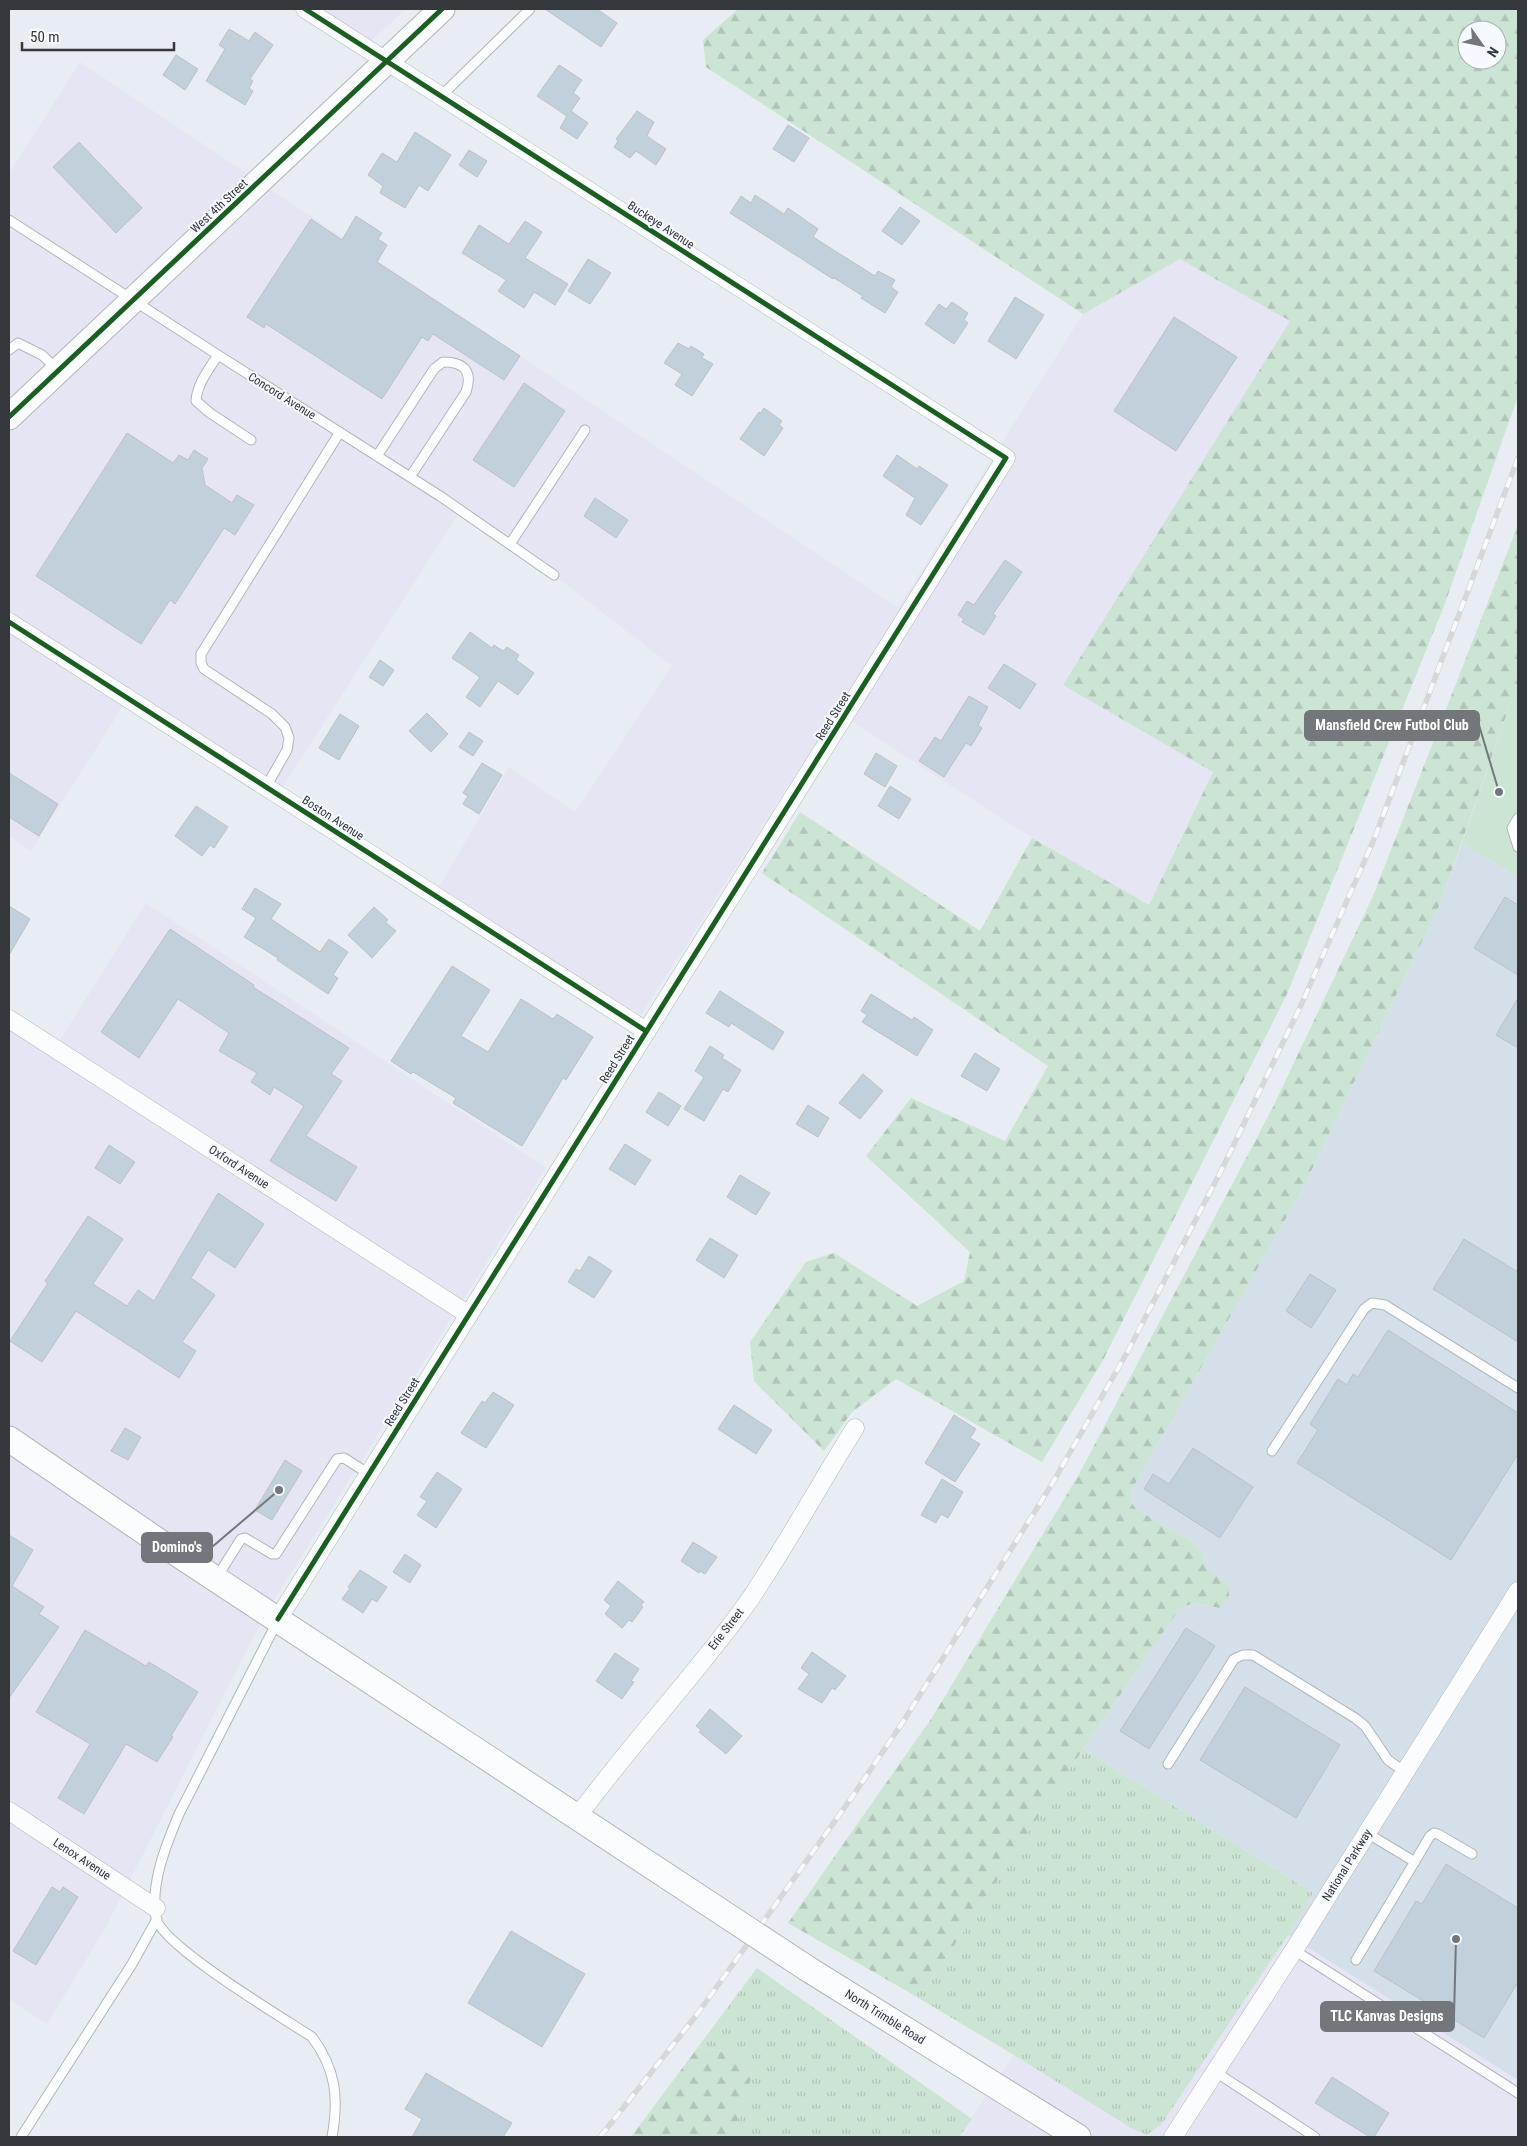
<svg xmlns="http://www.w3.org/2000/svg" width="1527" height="2146" font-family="'Roboto Condensed',sans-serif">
  <defs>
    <pattern id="grass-tufts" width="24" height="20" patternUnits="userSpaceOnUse" patternTransform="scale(1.25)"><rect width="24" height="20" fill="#cce4d4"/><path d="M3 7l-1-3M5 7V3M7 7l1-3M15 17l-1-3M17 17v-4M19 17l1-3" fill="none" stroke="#b0c4b7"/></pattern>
    <pattern id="forest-firs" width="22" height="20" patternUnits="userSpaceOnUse" patternTransform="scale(1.25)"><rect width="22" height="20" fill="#cce4d4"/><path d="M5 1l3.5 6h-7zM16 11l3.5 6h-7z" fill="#b0c4b7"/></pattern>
  </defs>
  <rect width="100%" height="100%" fill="#e7edf2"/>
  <path fill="#e5e5f3" d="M 321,9 L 406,9 L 371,41 Z
    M 80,62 L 898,608 L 1083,314 L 1180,259 L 1290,321 L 1064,685 L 1213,772 L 1148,906 L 1032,838 L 836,711 L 641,1015 L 438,889 L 509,767 L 575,812 L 672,666 L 554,575 L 461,510 L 278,794 L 130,695 L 31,851 L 9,836 L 9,174 Z
    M 146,903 L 546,1168 L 265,1614 L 107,1925 L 47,2024 L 9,1999 L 9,1020 L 55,1048 Z
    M 1288,1935 L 1518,2080 L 1518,2137 L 959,2137 L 1014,2055 L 1131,2128 L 1148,2135 L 1161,2125 Z"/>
  <path fill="#d4dfe9" d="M 1462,843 L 1518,877 L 1518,2080 L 1288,1935 L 1313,1893 L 1083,1749 L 1180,1608 L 1194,1603 L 1220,1608 L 1229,1585 L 1206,1568 L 1203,1555 L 1196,1544 L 1136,1509 L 1130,1500 L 1131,1491 L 1303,1188 L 1440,904 Z"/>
  <path fill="url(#grass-tufts)" d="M 1083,1749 L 1313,1893 L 1288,1935 L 1161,2125 L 1147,2135 L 1131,2128 L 1014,2055 L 905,1990 L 924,1991 Z
    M 757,1968 L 972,2119 L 959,2137 L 732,2137 L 752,2076 L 738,2054 L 698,2047 Z"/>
  <path fill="url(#forest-firs)" fill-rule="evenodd" d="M 738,9 L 1518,9 L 1518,396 L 1444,606 L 1287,994 L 1103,1360 L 1042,1462 L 896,1379 L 852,1412 L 824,1451 L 754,1381 L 750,1342 L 806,1262 L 834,1253 L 917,1306 L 964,1281 L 970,1252 L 866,1156 L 911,1098 L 1005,1141 L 1048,1066 L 762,873 L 800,812 L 980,931 L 1032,838 L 1149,905 L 1213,772 L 1063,685 L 1290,321 L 1180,259 L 1083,314 L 706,67 L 703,40 ZM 1467,30 L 1497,30 L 1497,60 L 1467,60 Z
    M 1518,525 L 1518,682 L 1440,904 L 1303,1188 L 1131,1491 L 1130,1500 L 1136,1509 L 1196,1544 L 1203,1555 L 1206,1568 L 1229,1585 L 1229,1599 L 1220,1608 L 1194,1603 L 1180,1608 L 1083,1749 L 924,1991 L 905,1990 L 788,1923 L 933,1716 L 1078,1476 L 1273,1107 L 1373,896 Z
    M 698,2047 L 738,2054 L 752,2076 L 732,2137 L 631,2137 Z"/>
  <path fill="#cce4d4" d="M 1518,682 L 1518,877 L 1462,843 Z"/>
  <path fill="#c2d0dc" stroke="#bdc1c4" d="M 545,9 L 597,9 L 617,23 L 601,47 Z
    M 229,29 L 249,41 L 255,32 L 273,45 L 250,79 L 253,81 L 249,88 L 253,91 L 245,105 L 206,81 L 225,49 L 219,45 Z
    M 176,55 L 198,69 L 185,90 L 163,75 Z
    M 559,65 L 582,80 L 573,93 L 580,98 L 571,111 L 588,123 L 577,139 L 560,128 L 567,116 L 537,96 Z
    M 637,111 L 654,122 L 647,136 L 666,149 L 656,165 L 636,151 L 630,158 L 614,147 L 618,141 L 616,139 Z
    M 788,125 L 809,138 L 794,162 L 773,149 Z
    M 415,132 L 451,155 L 428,191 L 419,185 L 405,208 L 380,193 L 383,186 L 368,175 L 382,153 L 397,162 Z
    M 79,142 L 142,208 L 116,233 L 53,167 Z
    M 469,150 L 487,161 L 477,177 L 459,165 Z
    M 755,195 L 784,214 L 788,208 L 818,229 L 813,237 L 875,276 L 878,271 L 895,280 L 891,287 L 898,292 L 885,313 L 861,298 L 863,296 L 834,278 L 833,279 L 730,213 L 741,196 L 751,203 Z
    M 900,207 L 920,221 L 902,245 L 882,231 Z
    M 356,216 L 382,233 L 378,239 L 387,245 L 377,262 L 520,356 L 504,380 L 433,334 L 428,341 L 422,337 L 382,399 L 266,324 L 264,328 L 247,317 L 311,219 L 342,240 Z
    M 525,221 L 542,232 L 525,258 L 568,284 L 555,305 L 534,292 L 524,308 L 498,291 L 506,280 L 462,253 L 479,225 L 509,244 Z
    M 588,259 L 611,273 L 590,304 L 568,291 Z
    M 1015,297 L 1044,315 L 1016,359 L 988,341 Z
    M 952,302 L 968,313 L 964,320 L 968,323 L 954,344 L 925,324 L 939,304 L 946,309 Z
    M 1174,317 L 1237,357 L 1176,451 L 1114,411 Z
    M 678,343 L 689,349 L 691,346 L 704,354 L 702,358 L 713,364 L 692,396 L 675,385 L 682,374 L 664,363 Z
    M 524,383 L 565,411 L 514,487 L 473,460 Z
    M 764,408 L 782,421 L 779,425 L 783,428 L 764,456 L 740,439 L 759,412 L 761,413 Z
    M 127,433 L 173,463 L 179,455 L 188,460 L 194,450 L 208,459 L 202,468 L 205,485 L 232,503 L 237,495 L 254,505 L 235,535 L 224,528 L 175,604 L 170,600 L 141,644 L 36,576 Z
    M 897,455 L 917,469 L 919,466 L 948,485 L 921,525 L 906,515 L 915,498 L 883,476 Z
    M 595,498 L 628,520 L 616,538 L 584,516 Z
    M 1005,560 L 1022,572 L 993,614 L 996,616 L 984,635 L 962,622 L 964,619 L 958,615 L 967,601 L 974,605 Z
    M 470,632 L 492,648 L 494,645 L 503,651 L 507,647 L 519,655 L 516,660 L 534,673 L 518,695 L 498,681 L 480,707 L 466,697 L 480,677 L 452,658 Z
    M 380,660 L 394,670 L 383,686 L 369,677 Z
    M 1004,664 L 1036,684 L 1020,709 L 988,688 Z
    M 969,696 L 988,707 L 978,725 L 982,728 L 971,746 L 966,743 L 944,777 L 919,761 L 935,737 L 941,741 Z
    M 427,713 L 448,734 L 431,752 L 409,731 Z
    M 340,714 L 359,726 L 339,760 L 319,748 Z
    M 469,732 L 483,741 L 473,756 L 459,747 Z
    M 876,753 L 897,766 L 885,787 L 864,774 Z
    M 482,763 L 502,775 L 479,814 L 463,804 L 468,796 L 463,793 Z
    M 9,773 L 58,804 L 39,836 L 9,817 Z
    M 890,786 L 911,799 L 899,819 L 878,806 Z
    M 196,806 L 228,827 L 214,848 L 210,845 L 202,856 L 175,836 Z
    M 255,888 L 281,904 L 271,919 L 320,952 L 329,939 L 348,952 L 333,975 L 338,978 L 328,994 L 277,960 L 278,958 L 244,937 L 256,918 L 242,909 Z
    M 1505,897 L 1518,905 L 1518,975 L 1474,948 Z
    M 9,906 L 30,919 L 9,955 Z
    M 374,907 L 388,920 L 385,922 L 396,931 L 372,958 L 348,935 Z
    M 170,929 L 254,985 L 253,987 L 349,1048 L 331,1074 L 342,1081 L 306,1136 L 357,1167 L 336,1201 L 270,1161 L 304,1106 L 274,1087 L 270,1095 L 251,1082 L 257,1073 L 219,1051 L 229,1033 L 178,999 L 139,1058 L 101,1032 Z
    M 452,966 L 490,990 L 461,1036 L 488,1052 L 521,999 L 553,1019 L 557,1014 L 593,1037 L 566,1080 L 563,1078 L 522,1146 L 453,1103 L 456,1098 L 413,1072 L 411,1074 L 391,1061 Z
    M 720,991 L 784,1032 L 773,1050 L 731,1023 L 729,1027 L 706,1013 Z
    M 871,994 L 912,1020 L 914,1017 L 933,1030 L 917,1056 L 862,1022 L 867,1015 L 861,1011 Z
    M 1518,998 L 1518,1048 L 1496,1035 Z
    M 710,1046 L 724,1055 L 722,1058 L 741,1070 L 728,1092 L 723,1089 L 704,1121 L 684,1109 L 704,1077 L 695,1071 Z
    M 975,1053 L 1000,1069 L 987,1091 L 961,1076 Z
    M 863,1074 L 883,1091 L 860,1119 L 839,1103 Z
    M 659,1092 L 681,1106 L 668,1126 L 646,1112 Z
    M 808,1105 L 829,1118 L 818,1137 L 796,1124 Z
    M 625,1144 L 651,1160 L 635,1185 L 609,1169 Z
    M 109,1145 L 135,1162 L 120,1184 L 95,1168 Z
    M 740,1175 L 770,1193 L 756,1215 L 727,1197 Z
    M 218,1193 L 264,1224 L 235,1268 L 208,1250 L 191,1278 L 215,1295 L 182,1342 L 196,1351 L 179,1378 L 76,1311 L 42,1362 L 10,1341 L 48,1283 L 45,1281 L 88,1216 L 123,1239 L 93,1284 L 127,1306 L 138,1290 L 154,1301 Z
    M 710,1238 L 738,1255 L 724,1278 L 696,1260 Z
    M 1464,1239 L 1518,1272 L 1518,1342 L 1433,1289 Z
    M 589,1256 L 612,1271 L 594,1298 L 568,1282 L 576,1269 L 580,1271 Z
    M 1310,1274 L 1336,1290 L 1311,1328 L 1286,1311 Z
    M 1388,1330 L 1518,1413 L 1518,1454 L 1451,1560 L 1297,1463 L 1318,1430 L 1310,1424 L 1338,1379 L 1347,1385 L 1353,1374 L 1358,1377 Z
    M 493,1392 L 514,1405 L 486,1448 L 461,1433 L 482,1401 L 485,1403 Z
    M 734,1405 L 772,1430 L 756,1454 L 718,1429 Z
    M 954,1415 L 976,1429 L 970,1438 L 980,1444 L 955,1482 L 925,1463 Z
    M 125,1428 L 141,1437 L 128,1460 L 111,1451 Z
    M 1193,1448 L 1253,1487 L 1220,1538 L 1144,1489 L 1153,1474 L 1169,1484 Z
    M 285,1460 L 302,1471 L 272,1520 L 255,1510 Z
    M 437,1472 L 462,1489 L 436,1528 L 417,1515 L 427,1501 L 420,1497 Z
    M 942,1479 L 963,1492 L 948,1518 L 941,1514 L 936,1523 L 921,1515 Z
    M 9,1535 L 33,1550 L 12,1586 L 44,1607 L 39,1614 L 59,1627 L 9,1698 Z
    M 693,1542 L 717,1557 L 705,1574 L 700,1571 L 699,1573 L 681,1561 Z
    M 405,1554 L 421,1565 L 410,1583 L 393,1572 Z
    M 360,1570 L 387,1587 L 377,1602 L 372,1599 L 363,1613 L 342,1599 L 350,1588 L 348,1587 Z
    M 618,1581 L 644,1602 L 641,1605 L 643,1607 L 632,1622 L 629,1620 L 622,1628 L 605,1614 L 611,1606 L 604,1600 Z
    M 1186,1628 L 1215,1646 L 1149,1749 L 1120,1731 Z
    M 85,1630 L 146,1666 L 149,1662 L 198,1692 L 171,1736 L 173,1737 L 157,1762 L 126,1744 L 84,1814 L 58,1798 L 90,1744 L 36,1712 Z
    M 812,1652 L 846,1676 L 835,1690 L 832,1688 L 822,1703 L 798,1689 L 809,1674 L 801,1668 Z
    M 615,1653 L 639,1669 L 631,1681 L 634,1682 L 622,1699 L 596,1681 Z
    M 1245,1687 L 1340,1745 L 1296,1818 L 1200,1760 Z
    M 710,1709 L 742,1736 L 726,1754 L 699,1732 L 701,1730 L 696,1726 Z
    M 1446,1864 L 1518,1908 L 1518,1982 L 1484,2038 L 1374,1971 L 1416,1901 L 1422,1904 Z
    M 52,1887 L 60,1892 L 63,1887 L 78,1897 L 36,1965 L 13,1951 Z
    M 511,1931 L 585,1974 L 542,2047 L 468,2003 Z
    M 426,2073 L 512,2123 L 503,2137 L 412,2137 L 422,2119 L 405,2109 Z
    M 1332,2077 L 1389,2113 L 1374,2137 L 1370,2137 L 1315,2103 Z"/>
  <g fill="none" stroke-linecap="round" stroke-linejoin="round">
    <defs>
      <path id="lane" d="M 441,96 L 530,9
        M 9,220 L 218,355 L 440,496 L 554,575
        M 9,350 L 18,343 L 42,355 L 58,370
        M 218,355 C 209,369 197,384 196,401 L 210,413 L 251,440
        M 377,456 L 434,369 L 443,362 C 464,362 473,371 466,392 L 410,477
        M 510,544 L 585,430
        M 266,787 L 287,750 L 289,738 L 285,727 L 272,714 L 204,669 L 201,663 L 201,654 L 340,432
        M 1518,818 L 1512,828 L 1518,847
        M 1272,1451 L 1364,1309 L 1372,1303 L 1385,1305 L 1518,1388
        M 217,1577 L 241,1539 L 245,1538 L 272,1554 L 276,1554 L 337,1459 L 344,1458 L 369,1474
        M 277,1622 L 179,1814 C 166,1845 150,1884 156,1918 C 161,1945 283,2018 312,2037 C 336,2069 339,2098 332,2137
        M 1168,1764 L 1234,1659 L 1243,1655 L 1253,1655 L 1355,1718 L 1365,1726 L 1388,1760 L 1405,1772
        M 1367,1833 L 1415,1862
        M 1294,1950 L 1518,2093
        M 1356,1960 L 1430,1836 L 1434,1833 L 1438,1834 L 1472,1854
        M 1214,2071 L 1315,2137
        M 21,2137 L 132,1964 L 157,1919"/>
      <path id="street" d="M 9,622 L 646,1031
        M 9,1019 L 469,1315
        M 278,1619 L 1006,458 L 305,9
        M 9,1811 L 156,1908
        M 578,1816 C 630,1745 691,1680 743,1609 C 784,1551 817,1488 855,1428
        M 1173,2137 L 1294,1950 L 1518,1591"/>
      <path id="secondary" d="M 9,417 L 442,9
        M 9,1439 L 158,1541 L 694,1894
        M 808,1969 L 1078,2137"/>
    </defs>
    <use href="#lane" stroke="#b2b7ba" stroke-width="11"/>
    <use href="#street" stroke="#b2b7ba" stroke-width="19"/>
    <use href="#secondary" stroke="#b2b7ba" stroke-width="27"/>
    <use href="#lane" stroke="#fbfcfd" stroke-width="9"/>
    <use href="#street" stroke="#fbfcfd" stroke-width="18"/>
    <use href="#secondary" stroke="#fbfcfd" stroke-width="25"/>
    <defs>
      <path id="rail" d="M 600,2137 L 695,2017 L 731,1967 L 852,1797 L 901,1725 L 1052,1484 L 1128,1351 L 1224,1165 L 1302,1003 L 1375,837 L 1518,458"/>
    </defs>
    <use href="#rail" stroke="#d6d7d8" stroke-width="5.5"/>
    <use href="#rail" stroke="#f4faff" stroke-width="4" stroke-dasharray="11" stroke-linecap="butt"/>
    <defs>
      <path id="secondary-bridge" d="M 694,1894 L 808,1969"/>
    </defs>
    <use href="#secondary-bridge" stroke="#b2b7ba" stroke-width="27" stroke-linecap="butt"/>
    <use href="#secondary-bridge" stroke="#fbfcfd" stroke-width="25"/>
    <defs>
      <path id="cycleway" d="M 9,417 L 442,9
        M 9,622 L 646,1031
        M 278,1619 L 1006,458 L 305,9"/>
    </defs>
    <use href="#cycleway" stroke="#f4faff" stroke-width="8"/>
    <use href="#cycleway" stroke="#1b5e20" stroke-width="5"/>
  </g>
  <g text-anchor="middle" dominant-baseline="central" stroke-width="4" stroke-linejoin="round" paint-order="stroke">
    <g font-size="12" fill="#34373b" stroke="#f4faff">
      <text transform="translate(219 206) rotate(-43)">West 4th Street</text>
      <text transform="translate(661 225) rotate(33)">Buckeye Avenue</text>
      <text transform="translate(282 396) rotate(32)">Concord Avenue</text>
      <text transform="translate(833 716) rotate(-58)">Reed Street</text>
      <text transform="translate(333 818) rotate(33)">Boston Avenue</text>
      <text transform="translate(617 1059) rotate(-58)">Reed Street</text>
      <text transform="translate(239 1167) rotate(33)">Oxford Avenue</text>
      <text transform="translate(402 1402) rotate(-58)">Reed Street</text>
      <text transform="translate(726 1629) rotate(-52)">Erie Street</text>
      <text transform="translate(82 1859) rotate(33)">Lenox Avenue</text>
      <text transform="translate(1347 1865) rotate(-58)">National Parkway</text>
      <text transform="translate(885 2017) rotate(32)">North Trimble Road</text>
    </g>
  </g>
  <path fill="none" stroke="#73777b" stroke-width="2" d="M1499 792L1479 725M279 1490L212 1547M1456 1939L1454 2016"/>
  <g fill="#73777b" stroke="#f4faff" stroke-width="2">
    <circle cx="1499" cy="792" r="5"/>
    <circle cx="279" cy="1490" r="5"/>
    <circle cx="1456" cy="1939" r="5"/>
  </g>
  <g fill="#73777b" stroke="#73777b" stroke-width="2">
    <rect x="1305" y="711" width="174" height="29" rx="5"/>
    <rect x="142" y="1533" width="70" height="29" rx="5"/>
    <rect x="1321" y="2002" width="133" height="29" rx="5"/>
  </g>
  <g font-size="14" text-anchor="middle" font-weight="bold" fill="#fff">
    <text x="1392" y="730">Mansfield Crew Futbol Club</text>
    <text x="177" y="1552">Domino's</text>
    <text x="1387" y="2021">TLC Kanvas Designs</text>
  </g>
  <rect width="1527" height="2146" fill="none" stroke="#34373b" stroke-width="20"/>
  <g transform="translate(1482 45) rotate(123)"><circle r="24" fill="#f4faff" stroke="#a7acb1"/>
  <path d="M0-4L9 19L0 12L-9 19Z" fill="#73777b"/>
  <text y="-8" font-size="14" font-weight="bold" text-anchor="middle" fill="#34373b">N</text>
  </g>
  <path d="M22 42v8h152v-8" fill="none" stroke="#34373b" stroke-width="2.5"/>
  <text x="30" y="42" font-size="15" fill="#34373b" stroke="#f4faff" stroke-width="4" paint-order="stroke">50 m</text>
</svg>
